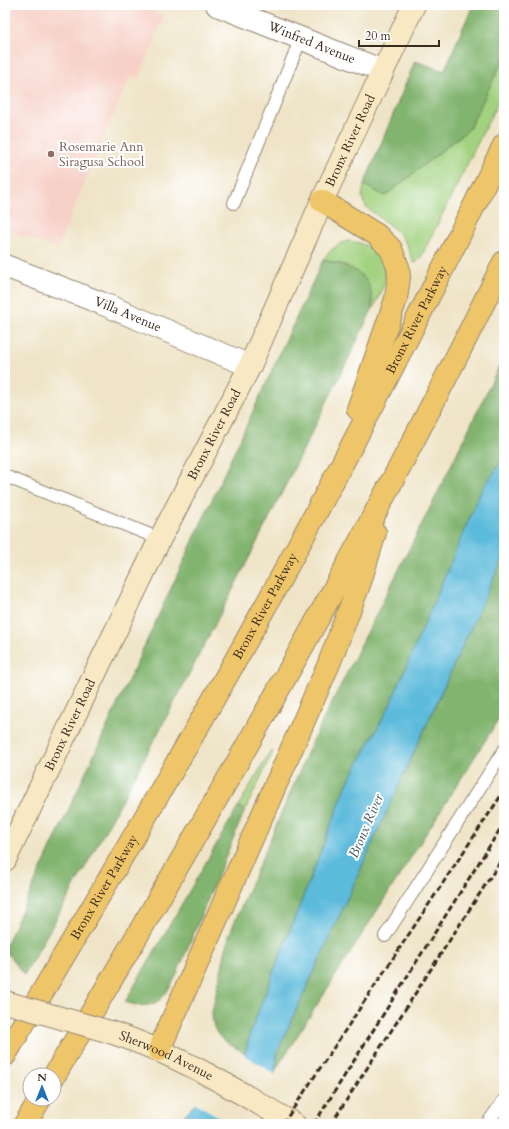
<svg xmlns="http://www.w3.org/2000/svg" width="509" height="1129" font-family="Cardo,serif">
  <rect width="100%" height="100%" fill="#fff"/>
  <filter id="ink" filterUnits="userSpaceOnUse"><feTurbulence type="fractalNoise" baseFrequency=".025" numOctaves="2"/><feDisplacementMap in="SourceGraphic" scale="8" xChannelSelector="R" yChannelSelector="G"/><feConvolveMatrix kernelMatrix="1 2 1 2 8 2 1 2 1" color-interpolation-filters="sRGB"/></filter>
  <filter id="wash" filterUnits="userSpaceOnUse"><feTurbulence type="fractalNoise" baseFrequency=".012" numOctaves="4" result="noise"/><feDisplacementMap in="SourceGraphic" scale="16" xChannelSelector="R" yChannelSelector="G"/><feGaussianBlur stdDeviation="0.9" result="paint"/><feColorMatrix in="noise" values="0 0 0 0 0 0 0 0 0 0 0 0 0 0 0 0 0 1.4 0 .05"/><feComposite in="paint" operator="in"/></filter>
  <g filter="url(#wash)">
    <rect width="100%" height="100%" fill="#efe4c7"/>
    <path fill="#f7d1c8" d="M 5,5 L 135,5 L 164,16 L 139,79 L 130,76 L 57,249 L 5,229 Z"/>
    <path fill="#a2d280" stroke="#6e7e4f" d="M 504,58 L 504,90 L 420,259 L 416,263 L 413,262 L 407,245 L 398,232 L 366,207 L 362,197 L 364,185 L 385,196 L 469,129 Z
      M 347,241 C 369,242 388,256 385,281 C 383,291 376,303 371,312 L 373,301 L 346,265 L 323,260 C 330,250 336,245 347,241 Z
      M 271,750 L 273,752 L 245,810 L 238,807 Z"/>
    <path fill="#81b46e" stroke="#5e6f46" d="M 473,5 L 504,5 L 504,58 L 469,129 L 385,196 L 364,185 L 415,61 L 444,71 Z
      M 323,260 C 353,266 378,276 371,312 C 262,536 149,759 24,975 L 8,954 L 5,953 L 5,947 Z
      M 504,356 L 504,458 L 481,491 L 390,705 L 347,784 L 250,1033 L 245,1053 C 225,1041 212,1038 212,1012 L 229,935 L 312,742 L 445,478 Z
      M 504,555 L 504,711 L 275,1071 L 278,1050 Z
      M 238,807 L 245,810 L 176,976 C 163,1000 155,1012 125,1002 Z"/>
    <path fill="#5cbadb" stroke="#4c727c" d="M 504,458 L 504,555 L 278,1050 L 274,1079 L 242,1124 L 176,1124 L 196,1103 L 242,1067 L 250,1033 L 347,784 L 390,705 L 481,491 Z"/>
    <path fill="#efe4c7" d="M 243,1054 L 276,1075 L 276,1079 L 244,1124 L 230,1124 L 194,1102 L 240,1066 Z"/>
  </g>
  <g filter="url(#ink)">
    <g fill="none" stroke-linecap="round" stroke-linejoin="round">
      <defs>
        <path id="lane" d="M 234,203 L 301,38
          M 5,476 L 160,539
          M 385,936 L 504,750
          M 487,1124 L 504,1100"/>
        <g id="street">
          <path id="s1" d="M 217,5 L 383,71"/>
          <path id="s2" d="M 5,266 L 101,303 L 250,366"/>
        </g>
        <g id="secondary">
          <path id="s3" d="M 5,860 L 160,539 L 250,366 L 322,201 L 414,5"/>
          <path id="s4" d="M 110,1032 C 176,1053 234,1089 294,1124"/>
        </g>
        <g id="highway">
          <path d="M 322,201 L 377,235 L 391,249 L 398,267 L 399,277 L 396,299 L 358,409"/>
          <path d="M 159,1050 L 328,666 L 360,582 L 375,533"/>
          <path id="s5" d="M 5,1055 C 84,922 163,789 239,654 C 332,487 420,317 504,145"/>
          <path d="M 54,1076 C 213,810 367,541 504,262"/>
          <path d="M 25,1124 L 40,1099"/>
        </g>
      </defs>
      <use href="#lane" stroke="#958772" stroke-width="14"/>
      <use href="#street" stroke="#958772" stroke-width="24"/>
      <use href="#secondary" stroke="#958772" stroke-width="24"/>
      <use href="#highway" stroke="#958772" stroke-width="24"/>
      <use href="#lane" stroke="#fff" stroke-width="12"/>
      <use href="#street" stroke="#fff" stroke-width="22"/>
      <use href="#secondary" stroke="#f8e8c3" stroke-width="22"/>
      <use href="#highway" stroke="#eec569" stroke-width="22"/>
      <path stroke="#3b2a1e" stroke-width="3" stroke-dasharray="6 3" stroke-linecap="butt" d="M 283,1124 L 504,791
        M 314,1124 L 504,823
        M 331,1124 L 504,856"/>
      <defs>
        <path id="secondary-bridge" d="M 5,1002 L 110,1032"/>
      </defs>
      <use href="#secondary-bridge" stroke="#958772" stroke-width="24" stroke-linecap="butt"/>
      <use href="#secondary-bridge" stroke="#f8e8c3" stroke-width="22"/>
    </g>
  </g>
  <circle fill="#8d6e63" stroke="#fff" stroke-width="1.5" cx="51" cy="154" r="4"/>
  <g text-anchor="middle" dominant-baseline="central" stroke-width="4" stroke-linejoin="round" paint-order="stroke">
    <g font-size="13" fill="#3b2a1e" stroke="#fff">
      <text stroke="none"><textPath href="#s1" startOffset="102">Winfred Avenue</textPath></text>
      <text stroke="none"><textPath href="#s3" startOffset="798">Bronx River Road</textPath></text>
      <text stroke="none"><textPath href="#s2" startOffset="132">Villa Avenue</textPath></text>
      <text stroke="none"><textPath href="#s5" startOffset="843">Bronx River Parkway</textPath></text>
      <text stroke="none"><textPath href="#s3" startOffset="474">Bronx River Road</textPath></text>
      <text stroke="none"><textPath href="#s5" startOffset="519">Bronx River Parkway</textPath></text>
      <text stroke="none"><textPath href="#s3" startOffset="150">Bronx River Road</textPath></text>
      <text stroke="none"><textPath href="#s5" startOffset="195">Bronx River Parkway</textPath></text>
      <text stroke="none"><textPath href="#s4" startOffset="61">Sherwood Avenue</textPath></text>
    </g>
    <g font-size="13" fill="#785e54" stroke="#fff" text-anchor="start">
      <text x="59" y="147">Rosemarie Ann<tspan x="59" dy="15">Siragusa School</tspan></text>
    </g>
    <g font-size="14" font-style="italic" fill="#475c60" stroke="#fff">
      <text transform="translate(366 826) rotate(-67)">Bronx River</text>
    </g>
  </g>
  <rect width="509" height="1129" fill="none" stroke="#fff" stroke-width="20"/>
  <g transform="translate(42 1087)"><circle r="19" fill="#ffffff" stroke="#b1aaa5"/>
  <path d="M0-3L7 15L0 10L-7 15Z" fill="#1f6fb2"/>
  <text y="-6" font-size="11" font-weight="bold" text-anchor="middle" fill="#3b2a1e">N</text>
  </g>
  <path d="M359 40v6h80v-6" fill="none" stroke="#3b2a1e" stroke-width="2"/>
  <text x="365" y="40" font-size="12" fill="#3b2a1e" stroke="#ffffff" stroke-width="3" paint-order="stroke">20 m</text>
</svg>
